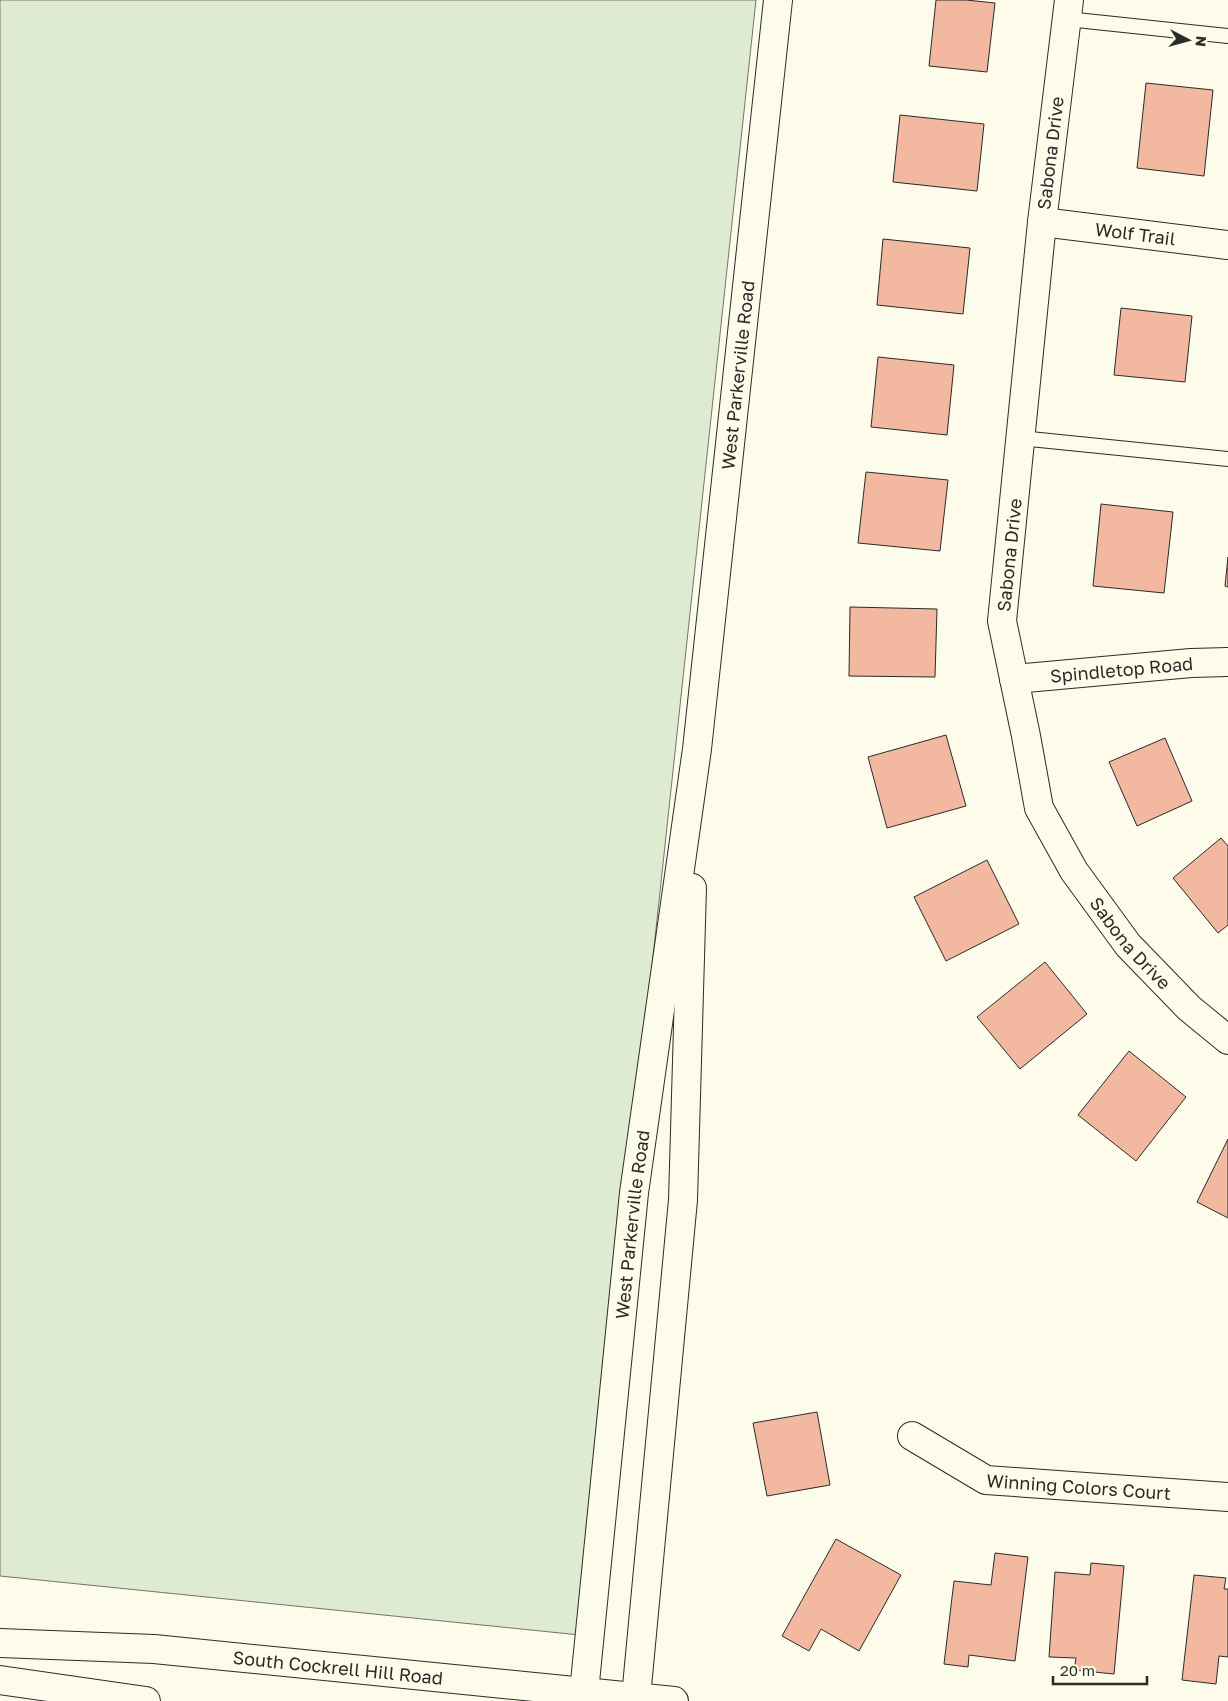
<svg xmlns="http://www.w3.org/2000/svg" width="1228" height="1701" font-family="'Golos Text',sans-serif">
  <rect width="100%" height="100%" fill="#fdfbea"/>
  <path fill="#deebd1" stroke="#74746e" d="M 0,0 L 756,0 L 580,1635 L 0,1576 Z"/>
  <path fill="#f2b8a0" stroke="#2b2b2b" d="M 936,0 L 966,0 L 995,3 L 987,72 L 929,66 Z
    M 1146,83 L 1213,90 L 1204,176 L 1137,168 Z
    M 900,115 L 984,124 L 977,191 L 893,182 Z
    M 883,239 L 970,248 L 963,314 L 877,305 Z
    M 1121,308 L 1192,316 L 1185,382 L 1114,375 Z
    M 878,357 L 954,365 L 947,435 L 871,427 Z
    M 866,472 L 948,480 L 940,551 L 858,543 Z
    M 1101,504 L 1173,512 L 1164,593 L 1093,586 Z
    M 1228,557 L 1228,587 L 1225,586 Z
    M 850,607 L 937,609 L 935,677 L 849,676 Z
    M 946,735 L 966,806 L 887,828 L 868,757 Z
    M 1165,738 L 1192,801 L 1137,826 L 1109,762 Z
    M 1221,838 L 1228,846 L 1228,925 L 1218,933 L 1173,878 Z
    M 987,860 L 1019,924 L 946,961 L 914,897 Z
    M 1045,962 L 1087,1014 L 1020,1069 L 977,1017 Z
    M 1129,1051 L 1186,1097 L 1136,1161 L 1078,1115 Z
    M 1228,1139 L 1228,1218 L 1197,1202 Z
    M 817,1412 L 830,1485 L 767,1496 L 753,1423 Z
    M 836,1539 L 901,1575 L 859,1651 L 821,1629 L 809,1651 L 782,1636 Z
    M 995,1553 L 1028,1557 L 1015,1661 L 969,1655 L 968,1667 L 944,1664 L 954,1581 L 991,1585 Z
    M 1091,1563 L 1124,1566 L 1114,1674 L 1074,1670 L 1076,1658 L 1049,1657 L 1055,1572 L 1090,1575 Z
    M 1194,1575 L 1226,1578 L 1224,1589 L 1228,1589 L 1228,1657 L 1219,1656 L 1216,1684 L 1182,1680 Z"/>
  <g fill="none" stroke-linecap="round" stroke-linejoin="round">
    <defs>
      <path id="service" d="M 1067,19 L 1228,36
        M 1020,438 L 1228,459"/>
      <g id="minor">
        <path id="s1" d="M 1069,0 L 1042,222 L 1002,621 L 1026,736 L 1039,808 L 1074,871 L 1128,945 L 1189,1008 L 1228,1040"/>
        <path id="s2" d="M 1042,222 L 1228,245"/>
        <path id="s3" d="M 1014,679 L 1191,663 L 1228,662"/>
        <path id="s4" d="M 912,1436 L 986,1480 L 1228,1497"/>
      </g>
      <g id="tertiary">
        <path id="s5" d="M 584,1692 L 634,1193 L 697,749 L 778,0"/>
        <path d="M 636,1697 L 683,1200 L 692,888"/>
      </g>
      <g id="secondary">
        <path id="s6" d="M 0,1643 L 154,1649 L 674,1701"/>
        <path d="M 0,1680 L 146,1701"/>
      </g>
    </defs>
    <use href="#service" stroke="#2b2b2b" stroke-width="16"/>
    <use href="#minor" stroke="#2b2b2b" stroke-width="30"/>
    <use href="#tertiary" stroke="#2b2b2b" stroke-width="30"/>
    <use href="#secondary" stroke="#2b2b2b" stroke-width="30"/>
    <use href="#service" stroke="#fdfbea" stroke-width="14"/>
    <use href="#minor" stroke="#fdfbea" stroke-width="28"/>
    <use href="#tertiary" stroke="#fdfbea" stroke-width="28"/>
    <use href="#secondary" stroke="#fdfbea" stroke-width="28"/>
  </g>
  <g text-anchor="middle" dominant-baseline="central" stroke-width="4" stroke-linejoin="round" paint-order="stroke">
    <g font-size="18" fill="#2b2b2b" stroke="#fdfbea">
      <text transform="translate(1050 153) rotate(-83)">Sabona Drive</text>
      <text stroke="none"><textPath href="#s2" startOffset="94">Wolf Trail</textPath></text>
      <text stroke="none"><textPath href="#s5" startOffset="1326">West Parkerville Road</textPath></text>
      <text transform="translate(1009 555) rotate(-84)">Sabona Drive</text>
      <text stroke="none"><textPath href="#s3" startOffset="108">Spindletop Road</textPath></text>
      <text stroke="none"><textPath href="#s1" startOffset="979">Sabona Drive</textPath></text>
      <text stroke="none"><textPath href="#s5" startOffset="470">West Parkerville Road</textPath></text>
      <text stroke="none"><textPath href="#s4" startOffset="179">Winning Colors Court</textPath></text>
      <text stroke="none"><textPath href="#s6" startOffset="339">South Cockrell Hill Road</textPath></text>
    </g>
  </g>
  <g transform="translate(1188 40) rotate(96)" stroke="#fdfbea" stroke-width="4" paint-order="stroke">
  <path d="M0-4L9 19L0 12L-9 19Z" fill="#2b2b2b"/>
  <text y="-8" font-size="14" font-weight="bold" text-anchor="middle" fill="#2b2b2b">N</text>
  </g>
  <path d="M1053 1676v8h94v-8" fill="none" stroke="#2b2b2b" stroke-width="2.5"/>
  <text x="1060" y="1676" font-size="15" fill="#2b2b2b" stroke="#fdfbea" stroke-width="4" paint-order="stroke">20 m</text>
</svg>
